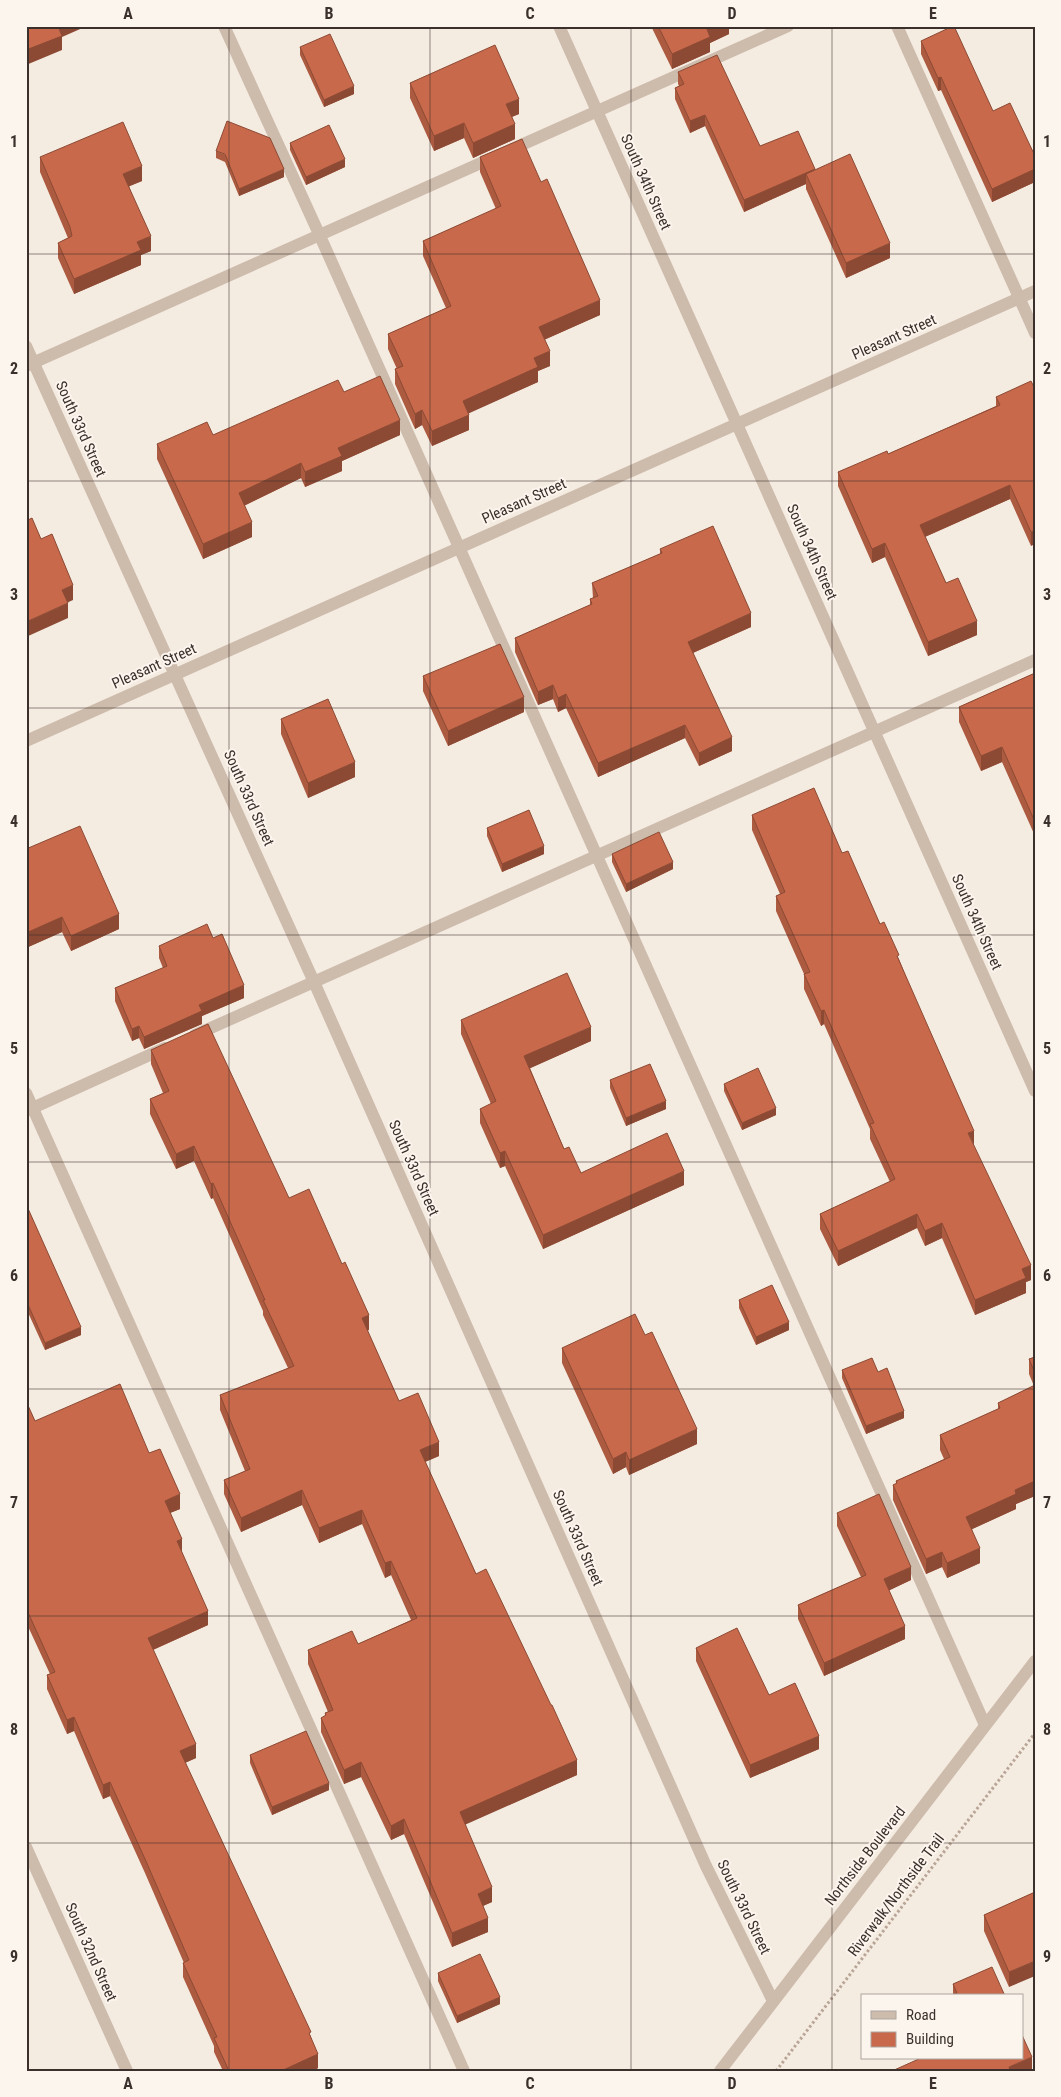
<svg xmlns="http://www.w3.org/2000/svg" width="1061" height="2097" font-family="'Roboto Condensed',sans-serif">
  <rect width="100%" height="100%" fill="#f4ebe1"/>
  <g fill="none" stroke-linecap="round" stroke-linejoin="round">
    <path stroke="#b9a596" stroke-width="3" stroke-dasharray="2.5 2.5" stroke-linecap="butt" d="M 776,2071 L 1035,1733"/>
    <path stroke="#cdbbac" stroke-width="12" d="M 224,26 L 320,236 L 985,1725
      M 897,26 L 1035,333
      M 26,366 L 788,26
      M 195,1035 L 1035,660
      M 26,1093 L 464,2071
      M 26,1111 L 165,1048"/>
    <path stroke="#cdbbac" stroke-width="12" d="M 559,26 L 1035,1091
      M 26,346 L 314,982 L 706,1866 L 773,2001
      M 26,1847 L 127,2071
      M 720,2071 L 1035,1661"/>
    <path stroke="#cdbbac" stroke-width="12" d="M 26,741 L 1035,291"/>
  </g>
  <path fill="#ac5a40" d="M 651,26 L 729,26 L 729,34 L 710,43 L 710,52 L 672,69 Z
    M 921,41 L 1035,156 L 1035,182 L 992,202 L 941,90 L 938,91 L 921,54 Z
    M 300,47 L 354,94 L 324,107 L 300,55 Z
    M 678,72 L 760,146 L 815,170 L 890,258 L 846,278 L 806,189 L 806,184 L 744,212 L 705,126 L 690,133 L 675,99 L 675,88 L 679,86 L 678,84 Z
    M 410,83 L 519,114 L 512,117 L 515,139 L 473,158 L 464,138 L 434,151 L 410,98 Z
    M 290,143 L 345,167 L 306,185 L 290,150 Z
    M 216,151 L 284,177 L 239,196 L 225,162 L 216,158 Z
    M 40,157 L 142,181 L 129,186 L 151,251 L 141,255 L 141,265 L 74,294 L 58,258 L 58,243 L 68,238 L 40,172 Z
    M 480,157 L 600,315 L 544,340 L 550,366 L 538,371 L 538,382 L 468,413 L 469,430 L 432,446 L 422,425 L 415,429 L 395,384 L 395,369 L 397,369 L 388,349 L 388,334 L 446,308 L 423,256 L 423,241 L 496,209 L 480,172 Z
    M 1035,389 L 1031,546 L 1010,499 L 925,537 L 946,583 L 977,635 L 928,656 L 885,557 L 872,563 L 838,486 L 838,472 L 888,454 L 996,406 L 996,397 Z
    M 344,392 L 400,435 L 342,461 L 342,471 L 305,487 L 301,478 L 244,506 L 252,537 L 203,559 L 157,459 L 157,444 L 213,435 Z
    M 660,549 L 751,627 L 693,653 L 732,751 L 699,766 L 685,738 L 598,777 L 566,708 L 558,712 L 553,699 L 538,705 L 515,652 L 515,638 L 590,605 L 590,599 L 593,598 L 592,583 L 660,554 Z
    M 1035,673 L 1035,836 L 1002,762 L 981,771 L 959,722 L 959,707 Z
    M 423,676 L 524,712 L 448,746 L 423,691 Z
    M 281,719 L 355,777 L 308,798 L 281,734 Z
    M 752,815 L 842,853 L 899,959 L 973,1145 L 1031,1280 L 1026,1282 L 1026,1293 L 975,1315 L 942,1238 L 925,1246 L 917,1228 L 838,1266 L 820,1229 L 820,1214 L 890,1182 L 870,1139 L 870,1129 L 824,1024 L 821,1026 L 804,989 L 804,974 L 776,911 L 776,896 L 780,894 L 752,830 Z
    M 487,828 L 544,854 L 502,872 L 487,836 Z
    M 26,849 L 119,929 L 71,951 L 62,932 L 26,948 Z
    M 612,854 L 673,869 L 626,892 L 612,862 Z
    M 213,938 L 244,998 L 202,1016 L 202,1024 L 144,1049 L 139,1038 L 132,1041 L 115,1001 L 115,988 L 163,968 L 159,958 L 159,946 Z
    M 461,1020 L 591,1041 L 530,1068 L 564,1149 L 581,1173 L 684,1185 L 543,1249 L 505,1166 L 500,1168 L 480,1123 L 480,1109 L 491,1104 L 461,1034 Z
    M 151,1050 L 289,1198 L 369,1330 L 367,1330 L 399,1401 L 439,1456 L 425,1462 L 476,1574 L 577,1775 L 465,1824 L 492,1902 L 483,1906 L 488,1932 L 452,1947 L 404,1834 L 391,1840 L 361,1777 L 344,1784 L 321,1732 L 321,1718 L 325,1716 L 325,1713 L 328,1712 L 308,1664 L 308,1650 L 358,1644 L 411,1620 L 391,1575 L 385,1578 L 362,1524 L 319,1543 L 302,1505 L 241,1532 L 224,1494 L 224,1480 L 245,1471 L 220,1410 L 220,1395 L 288,1368 L 263,1315 L 263,1311 L 213,1198 L 211,1199 L 194,1161 L 176,1169 L 150,1114 L 150,1099 L 163,1093 L 151,1064 Z
    M 610,1080 L 666,1109 L 626,1126 L 610,1088 Z
    M 724,1084 L 776,1115 L 742,1130 L 724,1091 Z
    M 26,1204 L 81,1335 L 45,1350 L 26,1308 Z
    M 739,1300 L 789,1330 L 756,1345 L 739,1308 Z
    M 562,1348 L 697,1444 L 629,1475 L 626,1467 L 613,1474 L 562,1363 Z
    M 1035,1357 L 1035,1496 L 1016,1504 L 1016,1509 L 972,1529 L 980,1563 L 947,1578 L 942,1567 L 926,1574 L 893,1500 L 893,1485 L 896,1484 L 896,1481 L 944,1459 L 940,1450 L 940,1435 L 998,1409 L 998,1403 L 1034,1386 L 1029,1374 L 1029,1359 Z
    M 842,1370 L 878,1372 L 904,1418 L 866,1434 L 842,1378 Z
    M 26,1401 L 35,1421 L 149,1453 L 180,1509 L 170,1513 L 182,1553 L 208,1625 L 153,1650 L 196,1758 L 185,1763 L 311,2037 L 318,2068 L 313,2071 L 223,2071 L 214,2052 L 214,2046 L 183,1977 L 183,1963 L 184,1963 L 145,1873 L 110,1796 L 103,1799 L 74,1731 L 67,1734 L 47,1689 L 47,1675 L 50,1674 L 26,1622 Z
    M 837,1513 L 911,1580 L 889,1590 L 905,1639 L 824,1676 L 798,1619 L 798,1605 L 861,1577 L 837,1526 Z
    M 696,1648 L 769,1695 L 819,1749 L 750,1778 L 696,1661 Z
    M 250,1755 L 329,1790 L 272,1815 L 250,1763 Z
    M 1035,1892 L 1009,1987 L 984,1931 L 984,1915 Z
    M 438,1973 L 500,2004 L 457,2023 L 438,1981 Z
    M 953,1984 L 1005,1996 L 953,1994 Z"/>
  <path fill="#8c4a34" d="M 57,26 L 87,26 L 62,37 L 62,50 L 26,65 L 26,50 Z
    M 714,26 L 729,26 L 729,34 L 710,43 L 710,52 L 672,69 L 672,54 L 707,29 Z
    M 941,77 L 941,90 L 938,91 L 938,78 Z
    M 354,86 L 354,94 L 324,107 L 324,100 Z
    M 519,99 L 519,114 L 506,119 L 506,104 Z
    M 705,115 L 705,126 L 690,133 L 690,121 Z
    M 464,123 L 464,138 L 434,151 L 434,136 Z
    M 515,124 L 515,139 L 473,158 L 473,143 Z
    M 345,159 L 345,167 L 306,185 L 306,177 Z
    M 142,166 L 142,181 L 123,189 L 123,174 Z
    M 284,169 L 284,177 L 239,196 L 239,189 Z
    M 815,169 L 815,180 L 806,174 L 806,184 L 744,212 L 744,200 Z
    M 1035,169 L 1035,182 L 992,202 L 992,189 Z
    M 151,236 L 151,251 L 141,255 L 141,265 L 74,294 L 74,279 L 137,242 Z
    M 890,243 L 890,258 L 846,278 L 846,263 Z
    M 600,300 L 600,315 L 539,342 L 539,327 Z
    M 550,351 L 550,366 L 538,371 L 538,382 L 463,416 L 463,401 L 534,358 Z
    M 422,410 L 422,425 L 415,429 L 415,414 Z
    M 469,415 L 469,430 L 432,446 L 432,431 Z
    M 400,420 L 400,435 L 342,461 L 342,471 L 305,487 L 305,472 L 338,448 Z
    M 301,463 L 301,478 L 239,508 L 239,493 Z
    M 1010,485 L 1010,499 L 920,539 L 920,525 Z
    M 252,522 L 252,537 L 203,559 L 203,544 Z
    M 1035,530 L 1035,544 L 1031,546 L 1031,532 Z
    M 885,543 L 885,557 L 872,563 L 872,549 Z
    M 73,585 L 73,600 L 62,605 L 62,590 Z
    M 68,603 L 68,618 L 26,637 L 26,622 Z
    M 751,613 L 751,627 L 688,655 L 688,642 Z
    M 977,621 L 977,635 L 928,656 L 928,642 Z
    M 553,685 L 553,699 L 538,705 L 538,692 Z
    M 566,694 L 566,708 L 558,712 L 558,698 Z
    M 524,697 L 524,712 L 448,746 L 448,731 Z
    M 685,725 L 685,738 L 598,777 L 598,763 Z
    M 732,737 L 732,751 L 699,766 L 699,753 Z
    M 1002,747 L 1002,762 L 981,771 L 981,756 Z
    M 355,762 L 355,777 L 308,798 L 308,783 Z
    M 544,846 L 544,854 L 502,872 L 502,864 Z
    M 673,862 L 673,869 L 626,892 L 626,884 Z
    M 119,914 L 119,929 L 71,951 L 71,936 Z
    M 62,917 L 62,932 L 26,948 L 26,933 Z
    M 244,985 L 244,998 L 202,1016 L 202,1024 L 144,1049 L 144,1037 L 199,1005 Z
    M 824,1010 L 824,1024 L 821,1026 L 821,1011 Z
    M 139,1026 L 139,1038 L 132,1041 L 132,1029 Z
    M 591,1027 L 591,1041 L 524,1071 L 524,1056 Z
    M 666,1101 L 666,1109 L 626,1126 L 626,1118 Z
    M 776,1108 L 776,1115 L 742,1130 L 742,1123 Z
    M 974,1131 L 974,1145 L 968,1133 Z
    M 194,1146 L 194,1161 L 176,1169 L 176,1154 Z
    M 505,1151 L 505,1166 L 500,1168 L 500,1153 Z
    M 684,1171 L 684,1185 L 543,1249 L 543,1235 Z
    M 213,1183 L 213,1198 L 211,1199 L 211,1184 Z
    M 917,1214 L 917,1228 L 838,1266 L 838,1251 Z
    M 942,1223 L 942,1238 L 925,1246 L 925,1231 Z
    M 1031,1265 L 1031,1280 L 1026,1282 L 1026,1293 L 975,1315 L 975,1300 L 1022,1269 Z
    M 369,1315 L 369,1330 L 362,1333 L 362,1318 Z
    M 789,1322 L 789,1330 L 756,1345 L 756,1337 Z
    M 81,1327 L 81,1335 L 45,1350 L 45,1343 Z
    M 904,1411 L 904,1418 L 866,1434 L 866,1426 Z
    M 697,1429 L 697,1444 L 629,1475 L 629,1460 Z
    M 439,1442 L 439,1456 L 420,1464 L 420,1450 Z
    M 626,1452 L 626,1467 L 613,1474 L 613,1459 Z
    M 1035,1481 L 1035,1496 L 1016,1504 L 1016,1509 L 966,1532 L 966,1517 L 1015,1490 Z
    M 302,1490 L 302,1505 L 241,1532 L 241,1518 Z
    M 180,1494 L 180,1509 L 165,1515 L 165,1501 Z
    M 362,1510 L 362,1524 L 319,1543 L 319,1528 Z
    M 182,1539 L 182,1553 L 177,1541 Z
    M 980,1548 L 980,1563 L 947,1578 L 947,1563 Z
    M 942,1552 L 942,1567 L 926,1574 L 926,1559 Z
    M 391,1561 L 391,1575 L 385,1578 L 385,1563 Z
    M 911,1567 L 911,1580 L 884,1593 L 884,1579 Z
    M 208,1611 L 208,1625 L 148,1652 L 148,1638 Z
    M 905,1626 L 905,1639 L 824,1676 L 824,1663 Z
    M 74,1717 L 74,1731 L 67,1734 L 67,1720 Z
    M 819,1736 L 819,1749 L 750,1778 L 750,1765 Z
    M 196,1744 L 196,1758 L 180,1765 L 180,1751 Z
    M 577,1760 L 577,1775 L 460,1827 L 460,1812 Z
    M 361,1762 L 361,1777 L 344,1784 L 344,1770 Z
    M 110,1782 L 110,1796 L 103,1799 L 103,1785 Z
    M 329,1783 L 329,1790 L 272,1815 L 272,1807 Z
    M 404,1819 L 404,1834 L 391,1840 L 391,1826 Z
    M 492,1887 L 492,1902 L 478,1908 L 478,1894 Z
    M 488,1918 L 488,1932 L 452,1947 L 452,1933 Z
    M 1035,1961 L 1035,1976 L 1009,1987 L 1009,1972 Z
    M 500,1997 L 500,2004 L 457,2023 L 457,2016 Z
    M 318,2054 L 318,2068 L 313,2071 L 281,2071 Z
    M 1032,2057 L 1032,2071 L 1009,2071 L 1009,2067 Z"/>
  <path fill="#c8694b" stroke="#8c4a34" d="M 26,26 L 58,26 L 62,36 L 26,50 Z
    M 658,26 L 714,26 L 707,29 L 710,37 L 672,54 Z
    M 953,26 L 954,26 L 993,111 L 1010,103 L 1035,156 L 1035,169 L 992,189 L 941,77 L 938,78 L 921,41 Z
    M 330,34 L 354,86 L 324,100 L 300,47 Z
    M 495,45 L 519,99 L 506,104 L 515,124 L 473,143 L 464,123 L 434,136 L 410,83 Z
    M 717,55 L 760,146 L 798,131 L 815,169 L 744,200 L 705,115 L 690,121 L 675,88 L 684,84 L 678,72 Z
    M 227,121 L 270,138 L 284,169 L 239,189 L 225,154 L 216,151 Z
    M 123,122 L 142,166 L 123,174 L 151,236 L 137,242 L 141,250 L 74,279 L 58,243 L 72,236 L 70,227 L 40,157 Z
    M 329,125 L 345,159 L 306,177 L 290,143 Z
    M 522,139 L 541,182 L 547,179 L 600,300 L 539,327 L 550,351 L 534,358 L 538,367 L 463,401 L 469,415 L 432,431 L 422,410 L 415,414 L 395,369 L 403,366 L 388,334 L 451,306 L 423,241 L 501,206 L 480,157 Z
    M 850,154 L 890,243 L 846,263 L 806,174 Z
    M 380,376 L 400,420 L 338,448 L 342,456 L 305,472 L 301,463 L 239,493 L 252,522 L 203,544 L 157,444 L 207,422 L 213,435 L 338,380 L 344,392 Z
    M 1031,381 L 1035,389 L 1035,530 L 1031,532 L 1010,485 L 920,525 L 946,583 L 958,578 L 977,621 L 928,642 L 885,543 L 872,549 L 838,472 L 887,451 L 888,454 L 1000,405 L 996,397 Z
    M 32,518 L 41,539 L 52,534 L 73,585 L 62,590 L 68,603 L 26,622 L 26,521 Z
    M 713,526 L 751,613 L 688,642 L 732,737 L 699,753 L 685,725 L 598,763 L 566,694 L 558,698 L 553,685 L 538,692 L 515,638 L 592,604 L 590,599 L 598,596 L 592,583 L 662,553 L 660,549 Z
    M 500,644 L 524,697 L 448,731 L 423,676 Z
    M 1035,673 L 1035,822 L 1002,747 L 981,756 L 959,707 Z
    M 328,699 L 355,762 L 308,783 L 281,719 Z
    M 814,788 L 842,853 L 848,851 L 880,924 L 884,922 L 899,955 L 897,956 L 974,1131 L 968,1133 L 1031,1265 L 1022,1269 L 1026,1278 L 975,1300 L 942,1223 L 925,1231 L 917,1214 L 838,1251 L 820,1214 L 895,1179 L 870,1124 L 874,1123 L 824,1010 L 821,1011 L 804,974 L 810,972 L 776,896 L 785,892 L 752,815 Z
    M 529,810 L 544,846 L 502,864 L 487,828 Z
    M 80,826 L 119,914 L 71,936 L 62,917 L 26,933 L 26,849 Z
    M 659,832 L 673,862 L 626,884 L 612,854 Z
    M 207,924 L 213,938 L 222,934 L 244,985 L 199,1005 L 202,1011 L 144,1037 L 139,1026 L 132,1029 L 115,988 L 167,966 L 159,946 Z
    M 567,973 L 591,1027 L 524,1056 L 564,1149 L 569,1147 L 581,1173 L 667,1133 L 684,1171 L 543,1235 L 505,1151 L 500,1153 L 480,1109 L 496,1101 L 461,1020 Z
    M 208,1024 L 289,1198 L 309,1189 L 342,1264 L 345,1262 L 369,1315 L 362,1318 L 399,1401 L 418,1393 L 439,1442 L 420,1450 L 476,1574 L 486,1569 L 551,1705 L 552,1705 L 577,1760 L 460,1812 L 492,1887 L 478,1894 L 488,1918 L 452,1933 L 404,1819 L 391,1826 L 361,1762 L 344,1770 L 321,1718 L 326,1715 L 325,1713 L 333,1710 L 308,1650 L 352,1631 L 358,1644 L 417,1618 L 391,1561 L 385,1563 L 362,1510 L 319,1528 L 302,1490 L 241,1518 L 224,1480 L 250,1469 L 220,1395 L 294,1366 L 263,1300 L 265,1300 L 213,1183 L 211,1184 L 194,1146 L 176,1154 L 150,1099 L 169,1091 L 151,1050 Z
    M 650,1064 L 666,1101 L 626,1118 L 610,1080 Z
    M 758,1068 L 776,1108 L 742,1123 L 724,1084 Z
    M 26,1204 L 81,1327 L 45,1343 L 26,1300 Z
    M 772,1285 L 789,1322 L 756,1337 L 739,1300 Z
    M 635,1314 L 645,1335 L 652,1332 L 697,1429 L 629,1460 L 626,1452 L 613,1459 L 562,1348 Z
    M 1035,1357 L 1035,1373 L 1029,1359 Z
    M 872,1358 L 878,1372 L 887,1368 L 904,1411 L 866,1426 L 842,1370 Z
    M 120,1384 L 149,1453 L 160,1449 L 180,1494 L 165,1501 L 182,1539 L 177,1541 L 208,1611 L 148,1638 L 196,1744 L 180,1751 L 311,2032 L 309,2033 L 318,2054 L 281,2071 L 229,2071 L 214,2038 L 217,2037 L 183,1963 L 189,1960 L 145,1859 L 110,1782 L 103,1785 L 74,1717 L 67,1720 L 47,1675 L 55,1672 L 26,1608 L 26,1401 L 35,1421 Z
    M 1035,1385 L 1035,1481 L 1015,1490 L 1016,1494 L 966,1517 L 980,1548 L 947,1563 L 942,1552 L 926,1559 L 893,1485 L 897,1483 L 896,1481 L 950,1457 L 940,1435 L 1000,1408 L 998,1403 Z
    M 879,1494 L 911,1567 L 884,1579 L 905,1626 L 824,1663 L 798,1605 L 866,1575 L 837,1513 Z
    M 737,1628 L 769,1695 L 795,1683 L 819,1736 L 750,1765 L 696,1648 Z
    M 306,1731 L 329,1783 L 272,1807 L 250,1755 Z
    M 1035,1892 L 1035,1961 L 1009,1972 L 984,1915 Z
    M 480,1954 L 500,1997 L 457,2016 L 438,1973 Z
    M 992,1967 L 1005,1996 L 950,1996 L 957,1993 L 953,1984 Z
    M 1022,2035 L 1032,2057 L 1009,2067 L 1010,2071 L 892,2071 L 921,2058 L 1022,2058 Z
    M 26,2064 L 29,2071 L 26,2071 Z"/>
  <path fill="none" stroke="#3b302b" stroke-width="1" stroke-opacity="0.55" d="M 229,26 L 229,2071M 430,26 L 430,2071M 631,26 L 631,2071M 832,26 L 832,2071M 26,254 L 1035,254M 26,481 L 1035,481M 26,708 L 1035,708M 26,935 L 1035,935M 26,1162 L 1035,1162M 26,1389 L 1035,1389M 26,1616 L 1035,1616M 26,1843 L 1035,1843"/>
  <g text-anchor="middle" dominant-baseline="central" stroke-width="4" stroke-linejoin="round" paint-order="stroke">
    <g font-size="15" fill="#3b302b" stroke="#fbf5ee">
      <text transform="translate(646 182) rotate(66)">South 34th Street</text>
      <text transform="translate(894 337) rotate(-24)">Pleasant Street</text>
      <text transform="translate(81 429) rotate(66)">South 33rd Street</text>
      <text transform="translate(524 501) rotate(-24)">Pleasant Street</text>
      <text transform="translate(812 552) rotate(66)">South 34th Street</text>
      <text transform="translate(154 666) rotate(-24)">Pleasant Street</text>
      <text transform="translate(249 798) rotate(66)">South 33rd Street</text>
      <text transform="translate(977 922) rotate(66)">South 34th Street</text>
      <text transform="translate(414 1168) rotate(66)">South 33rd Street</text>
      <text transform="translate(578 1538) rotate(66)">South 33rd Street</text>
      <text transform="translate(865 1856) rotate(-52)">Northside Boulevard</text>
      <text transform="translate(896 1895) rotate(-53)">Riverwalk/Northside Trail</text>
      <text transform="translate(744 1907) rotate(64)">South 33rd Street</text>
      <text transform="translate(91 1952) rotate(66)">South 32nd Street</text>
    </g>
  </g>
  <rect width="1061" height="2097" fill="none" stroke="#fbf5ee" stroke-width="55"/>
  <rect x="861" y="1994" width="162" height="65" fill="#fbf5ee" stroke="#aea6a0"/>
  <rect x="871" y="2011" width="25" height="8" fill="#cdbbac" stroke="#aea6a0"/>
  <text x="906" y="2020" font-size="15" fill="#3b302b">Road</text>
  <rect x="871" y="2032" width="25" height="15" fill="#c8694b" stroke="#aea6a0"/>
  <text x="906" y="2044" font-size="15" fill="#3b302b">Building</text>
  <rect x="28" y="28" width="1006" height="2042" fill="none" stroke="#3b302b" stroke-width="2"/>
  <g font-size="16" text-anchor="middle" font-weight="bold" fill="#3b302b">
    <text x="128" y="19">A</text>
    <text x="329" y="19">B</text>
    <text x="530" y="19">C</text>
    <text x="732" y="19">D</text>
    <text x="933" y="19">E</text>
    <text x="14" y="147">1</text>
    <text x="1047" y="147">1</text>
    <text x="14" y="374">2</text>
    <text x="1047" y="374">2</text>
    <text x="14" y="600">3</text>
    <text x="1047" y="600">3</text>
    <text x="14" y="827">4</text>
    <text x="1047" y="827">4</text>
    <text x="14" y="1054">5</text>
    <text x="1047" y="1054">5</text>
    <text x="14" y="1281">6</text>
    <text x="1047" y="1281">6</text>
    <text x="14" y="1508">7</text>
    <text x="1047" y="1508">7</text>
    <text x="14" y="1735">8</text>
    <text x="1047" y="1735">8</text>
    <text x="14" y="1962">9</text>
    <text x="1047" y="1962">9</text>
    <text x="128" y="2089">A</text>
    <text x="329" y="2089">B</text>
    <text x="530" y="2089">C</text>
    <text x="732" y="2089">D</text>
    <text x="933" y="2089">E</text>
  </g>
</svg>
